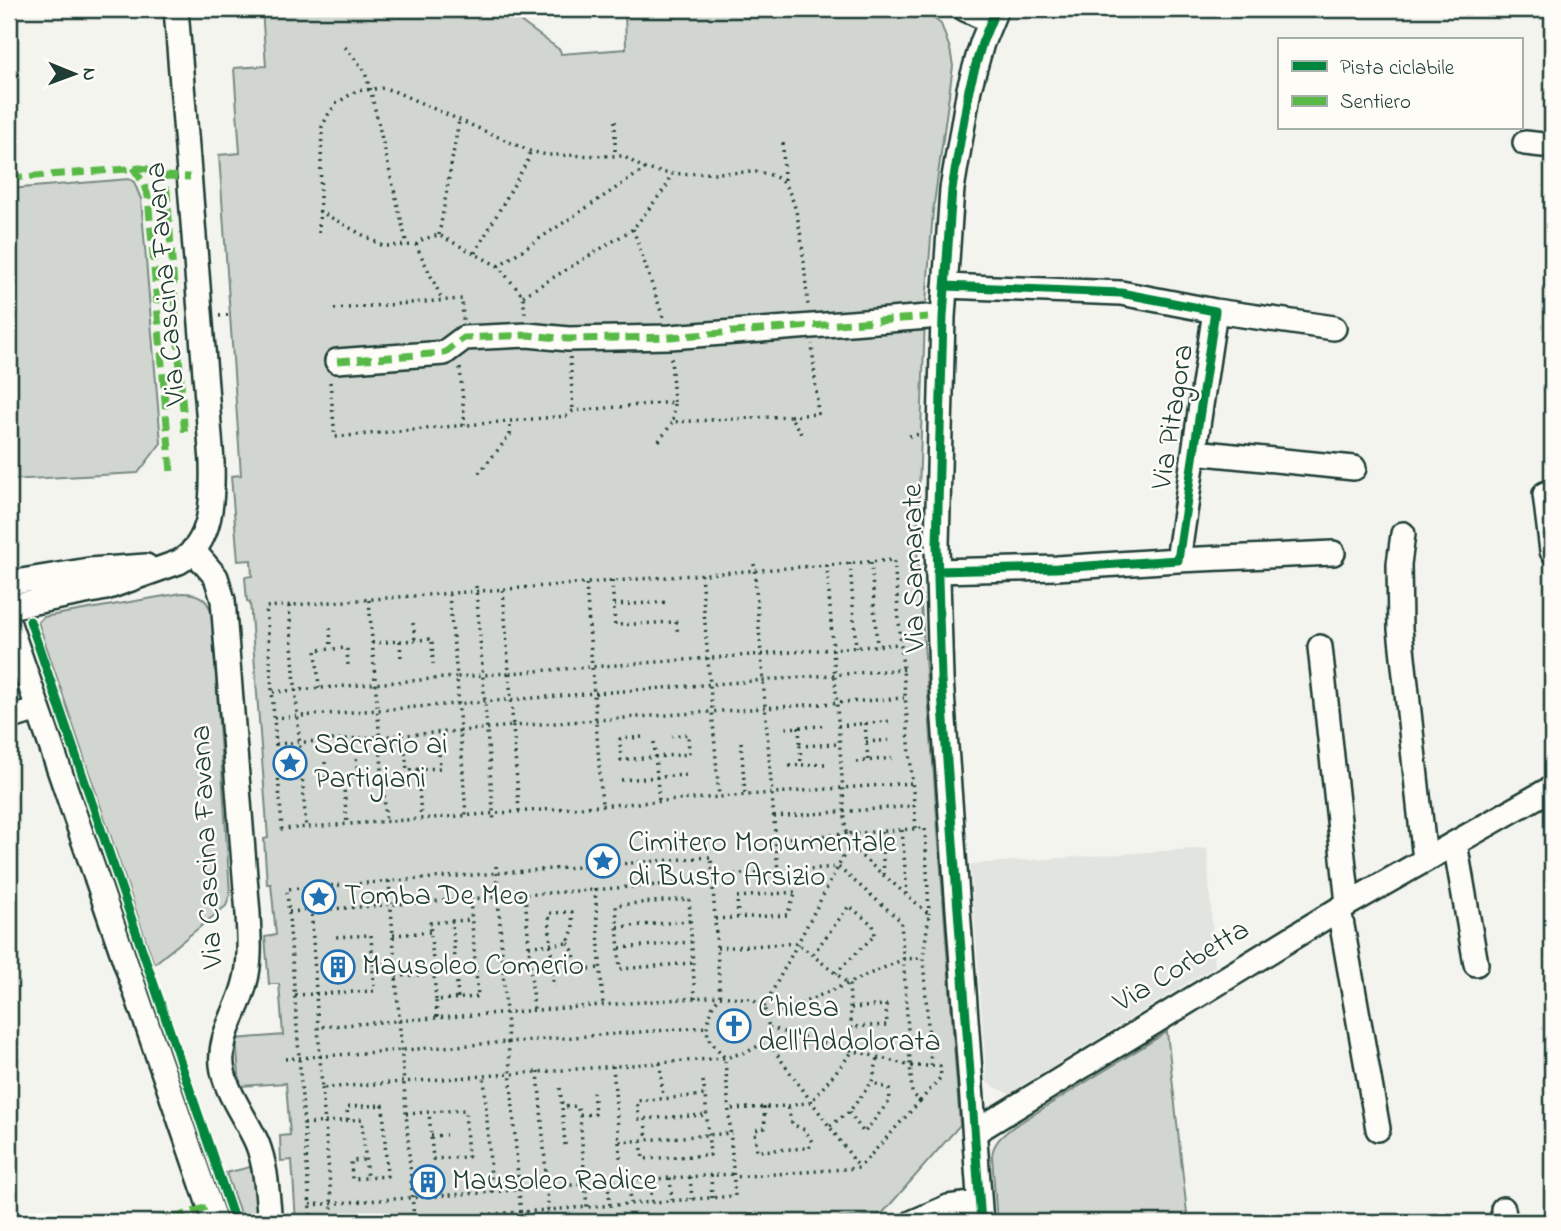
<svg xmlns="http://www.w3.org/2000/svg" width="1561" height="1231" font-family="'Indie Flower',sans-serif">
  <rect width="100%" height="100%" fill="#f4f4ef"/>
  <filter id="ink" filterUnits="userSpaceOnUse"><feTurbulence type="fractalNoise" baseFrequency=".0143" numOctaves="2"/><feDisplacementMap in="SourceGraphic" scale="14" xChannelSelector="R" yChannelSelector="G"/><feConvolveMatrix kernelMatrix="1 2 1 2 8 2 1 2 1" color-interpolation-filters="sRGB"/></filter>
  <g filter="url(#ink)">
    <path fill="#e2e5df" d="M 1207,848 L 1215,966 L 1009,1094 L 987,1083 L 970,864 Z"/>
    <path fill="#d1d6d1" stroke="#788a82" stroke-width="2" d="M 262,9 L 497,9 L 520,21 L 560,50 L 561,54 L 626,49 L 625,9 L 919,9 L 920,14 L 933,18 L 941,24 L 950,49 L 953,66 L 933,211 L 925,317 L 917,550 L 960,1125 L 881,1215 L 785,1222 L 296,1222 L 292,1160 L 281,1161 L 280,1136 L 290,1135 L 286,1083 L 240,1086 L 236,1039 L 283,1035 L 279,984 L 269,984 L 265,937 L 276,935 L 271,884 L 267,884 L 264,839 L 268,838 L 250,602 L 247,601 L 245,577 L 252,576 L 251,560 L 238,561 L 231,476 L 241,475 L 219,155 L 240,153 L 234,68 L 266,66 Z
      M 129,179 L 134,182 L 141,199 L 161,443 L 138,473 L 9,480 L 9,189 Z
      M 182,593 C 199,593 209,599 212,616 L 230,894 L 226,906 L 154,964 L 38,622 L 43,617 Z
      M 1167,1032 L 1188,1222 L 997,1222 L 992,1156 C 993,1142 1003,1135 1013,1127 Z
      M 250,1167 L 253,1169 L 258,1222 L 243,1222 L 226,1173 Z"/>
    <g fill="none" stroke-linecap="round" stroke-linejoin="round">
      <defs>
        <path id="minor" d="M 965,9 L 991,21
          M 1525,143 L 1552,146
          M 1215,311 L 1334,328
          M 337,361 L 444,353 L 464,338 L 528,335 L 568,339 L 670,337 L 928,317
          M 1194,452 L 1354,468
          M 1545,494 L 1552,551
          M 1403,534 L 1399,564 L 1400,629 L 1425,860
          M 193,550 L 216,577 L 223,600 L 248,914 C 249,937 251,961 245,983 C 238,1012 219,1034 222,1065 C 225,1092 246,1118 257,1143 C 267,1168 267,1196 270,1222
          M 1178,560 L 1333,553
          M 937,571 L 1057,568 L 1178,560 L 1215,311 L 1121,293 L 945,286
          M 9,583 L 89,570 L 146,566
          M 9,607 L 106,588 L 179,562 C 213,543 213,497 212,462 L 176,9
          M 9,624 L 215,1222
          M 1320,647 L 1348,903
          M 9,718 L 38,709
          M 1455,843 L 1476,964
          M 1339,909 L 1378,1129
          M 975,1132 L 1339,909 L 1552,788
          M 1503,1209 L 1505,1222
          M 913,1222 L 948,1207 L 979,1203
          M 981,1222 L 941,679 L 937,545 L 943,317 L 952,189 L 969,89 L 982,43 L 996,9"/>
      </defs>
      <use href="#minor" stroke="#1f3d34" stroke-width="28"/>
      <path stroke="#1f3d34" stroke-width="3.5" stroke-dasharray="2 5" stroke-linecap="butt" d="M 345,47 L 364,70 L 370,88 L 407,245
        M 615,121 L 615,154
        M 783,143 L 784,183
        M 319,211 L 383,246 L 416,245 L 442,299
        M 633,229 L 663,317
        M 319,233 L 322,127 L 328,115 L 337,103 L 356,91 L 384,88 L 396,92 L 530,151 L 547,155 L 623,156 L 645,169 L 671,174 L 757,172 C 766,174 776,175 782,182 C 803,202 804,276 808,305
        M 439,235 L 459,120
        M 416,245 L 423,239 L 439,235 L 498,266 L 523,296 L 525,314
        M 475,253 L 528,160 L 530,151
        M 498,266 L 645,169
        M 523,296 L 633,229 L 666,187 L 671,174
        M 334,309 L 462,299 L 463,320
        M 219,316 L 230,315
        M 570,357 L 573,411
        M 671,358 L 674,402
        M 460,368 L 465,425
        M 330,382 L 335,437 L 566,416 L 573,411 L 674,402 L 673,422 L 790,416 L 803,437
        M 790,416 L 818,414 L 812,344
        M 909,436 L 921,434
        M 659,441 L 672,423
        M 479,473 L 510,435 L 510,423
        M 871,562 L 877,646
        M 850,563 L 856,648
        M 754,564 L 778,872
        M 827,565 L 846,834 L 925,828 L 929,914
        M 701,574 L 719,796
        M 612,581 L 615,625 L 676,622 L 678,634
        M 586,584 L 602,805
        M 476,586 L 494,823
        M 503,590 L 509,673 L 900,644
        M 369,600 L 386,821
        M 614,605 L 668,602
        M 289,606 L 306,827
        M 413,623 L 415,640
        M 330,628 L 331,649
        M 400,641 L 401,659
        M 372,643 L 432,639 L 433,664
        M 509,673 L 513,726 L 460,731 L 457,677 Z
        M 319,688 L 316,650 L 347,648 L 348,666
        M 273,692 L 457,677 L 449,595
        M 274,718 L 909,669
        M 865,723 L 868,761
        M 838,726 L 891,721
        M 799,727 L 800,746
        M 786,728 L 822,726
        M 642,737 L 620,739 L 621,760 L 689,754 L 688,734 L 672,736
        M 654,742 L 659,801
        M 741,742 L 745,794
        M 866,742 L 892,740
        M 276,744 L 460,731 L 466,815
        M 405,752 L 407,770 L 440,768 L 439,753
        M 325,762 L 326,778 L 358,775 L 356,756
        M 856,762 L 892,758
        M 825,764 L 801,765 L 800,746 L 839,744
        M 789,766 L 801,765
        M 418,769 L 421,818
        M 343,777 L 347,824
        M 621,780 L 686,775
        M 911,783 L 282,829 L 266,607 L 894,560 L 916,828
        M 519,811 L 513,726 L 904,698
        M 774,817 L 914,806
        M 902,830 L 907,894
        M 881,831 L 884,874
        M 775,839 L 846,834 L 847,844
        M 496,866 L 508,1042 L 707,1027
        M 713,876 L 838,867 L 901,921 L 912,1093 L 920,1101 L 859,1168 L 734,1177
        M 389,881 L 414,1220
        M 310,887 L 318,1027
        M 595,889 L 603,1005
        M 525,895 L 534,1010
        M 289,912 L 713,881
        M 715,919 L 787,915 L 796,892 L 737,897 L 738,917
        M 618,927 L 690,921
        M 393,935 L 431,932
        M 568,943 L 574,952 L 576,970 L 600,968
        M 529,946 L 568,943 L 573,929 L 572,912 L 549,913 L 553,987
        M 620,948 L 691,942
        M 717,948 L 797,943 L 849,984 L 853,1051 L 811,1102 L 788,1106 L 730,1109
        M 813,954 L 849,906 L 873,925 L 875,935 L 836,973
        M 692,963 L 620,969 L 616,905 L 689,899 L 695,998
        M 373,964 L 395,964
        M 396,976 L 434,974
        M 295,995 L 374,991 L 371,935 L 334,937
        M 720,996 L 751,999 L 764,1007 L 769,1028 L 762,1044 L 749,1051 L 725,1058 L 322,1088 L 318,1027 Z
        M 458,998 L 452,921 L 472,920
        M 436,1000 L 430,923 L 452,921
        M 764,1007 L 838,867 L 847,849 L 847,844 L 929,914 L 923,958
        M 851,1008 L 886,1005 L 887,1025 L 852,1027
        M 437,1017 L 436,1000 L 478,997 L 470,899
        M 768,1018 L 904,959 L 923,958 L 931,1065
        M 769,1028 L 911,1066 L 940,1066 L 941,1077 L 920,1101
        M 765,1038 L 859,1167
        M 285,1059 L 508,1042 L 521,1218
        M 660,1063 L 663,1098
        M 613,1066 L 619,1142 L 732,1133
        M 538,1071 L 547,1187 L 585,1184 L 587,1207
        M 703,1081 L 705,1095
        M 322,1088 L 333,1222
        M 560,1088 L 562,1107
        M 764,1107 L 765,1128 L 755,1130 L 757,1151 L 809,1148 L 812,1142 L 805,1130 L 792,1124 L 788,1106
        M 849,1112 L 864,1133 L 890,1100 L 889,1089 L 872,1082 L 878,1058
        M 406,1114 L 429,1112 L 433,1159 L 468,1157 L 465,1110 L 429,1112
        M 580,1115 L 595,1114 L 593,1089
        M 645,1119 L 647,1140
        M 348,1120 L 347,1107 L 383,1105 L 387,1176 L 367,1178
        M 304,1124 L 362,1119 L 367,1178 L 352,1179 L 351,1161 L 365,1160
        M 830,1126 L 849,1112 L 872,1082
        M 431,1136 L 446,1135
        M 641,1141 L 643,1159 L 710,1155 L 705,1095 L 637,1101 L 639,1119 L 706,1115
        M 619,1142 L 622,1181 L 734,1174
        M 565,1145 L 562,1107 L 577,1106 L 580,1115 L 585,1184 L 622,1181
        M 711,1175 L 712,1198
        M 690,1177 L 692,1199
        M 670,1178 L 672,1200
        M 650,1179 L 652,1202
        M 629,1181 L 631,1203
        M 608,1182 L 610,1205
        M 492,1192 L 547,1187 L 548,1210
        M 310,1205 L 492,1192 L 484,1076
        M 311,1222 L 287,889 L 711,857 L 720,996 L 712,1007 L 707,1027 L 708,1038 L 725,1058 L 735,1196 L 387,1222"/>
      <use href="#minor" stroke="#fdfcf7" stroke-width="23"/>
      <path stroke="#58b947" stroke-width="7" stroke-dasharray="14 7" stroke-linecap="butt" d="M 1519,9 L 1548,12
        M 133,168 L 143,182 L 148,196 L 171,473
        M 163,176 L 190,177
        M 9,178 L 140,168 L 153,170 L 163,176 L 167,191 L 185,438
        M 337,361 L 444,353 L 464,338 L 528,335 L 568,339 L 670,337 L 928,317
        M 1545,400 L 1552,400
        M 131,1222 L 177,1217 L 210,1206"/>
      <defs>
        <path id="cycleway" d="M 937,571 L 1057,568 L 1178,560 L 1215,311 L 1121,293 L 945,286
          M 30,621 L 235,1222
          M 981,1222 L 941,679 L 937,545 L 943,317 L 952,189 L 969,89 L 982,43 L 996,9"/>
      </defs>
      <use href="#cycleway" stroke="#fdfcf7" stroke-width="13"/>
      <use href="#cycleway" stroke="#00873e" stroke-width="9"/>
    </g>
  </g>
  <defs>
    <symbol id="sight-ring" viewBox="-11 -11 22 22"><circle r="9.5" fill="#fdfcf7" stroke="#1f6fb2" stroke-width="1.5"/><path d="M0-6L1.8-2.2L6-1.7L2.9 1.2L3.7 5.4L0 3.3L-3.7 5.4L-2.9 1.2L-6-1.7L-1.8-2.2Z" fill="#1f6fb2"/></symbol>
    <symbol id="building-ring" viewBox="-11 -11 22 22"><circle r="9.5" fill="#fdfcf7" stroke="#1f6fb2" stroke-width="1.5"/><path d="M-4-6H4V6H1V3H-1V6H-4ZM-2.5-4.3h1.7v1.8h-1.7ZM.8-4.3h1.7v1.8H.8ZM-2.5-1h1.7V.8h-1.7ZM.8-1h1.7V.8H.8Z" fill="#1f6fb2"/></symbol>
    <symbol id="church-ring" viewBox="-11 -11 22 22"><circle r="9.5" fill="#fdfcf7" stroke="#1f6fb2" stroke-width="1.5"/><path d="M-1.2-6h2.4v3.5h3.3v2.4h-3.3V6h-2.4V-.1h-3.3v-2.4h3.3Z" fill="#1f6fb2"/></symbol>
  </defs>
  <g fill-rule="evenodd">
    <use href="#sight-ring" x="271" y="744" width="38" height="38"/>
    <use href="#sight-ring" x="584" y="842" width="38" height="38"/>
    <use href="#sight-ring" x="300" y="878" width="38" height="38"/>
    <use href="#building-ring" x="319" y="948" width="38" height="38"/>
    <use href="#church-ring" x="715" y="1007" width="38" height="38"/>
    <use href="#building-ring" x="409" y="1163" width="38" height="38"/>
  </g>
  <g text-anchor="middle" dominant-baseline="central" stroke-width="5" stroke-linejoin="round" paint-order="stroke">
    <g font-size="30" fill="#1f3d34" stroke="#fdfcf7">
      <text transform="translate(167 284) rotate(-95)">Via Cascina Favana</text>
      <text transform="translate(1174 417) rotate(-81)">Via Pitagora</text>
      <text transform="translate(915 568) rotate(-91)">Via Samarate</text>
      <text transform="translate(208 847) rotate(-93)">Via Cascina Favana</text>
      <text transform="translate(1182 967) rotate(-31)">Via Corbetta</text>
    </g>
    <g font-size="30" fill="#1f3d34" stroke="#fdfcf7" text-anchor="start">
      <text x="314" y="746">Sacrario ai<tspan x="314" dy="34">Partigiani</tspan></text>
      <text x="628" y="844">Cimitero Monumentale<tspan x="628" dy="34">di Busto Arsizio</tspan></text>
      <text x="344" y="897">Tomba De Meo</text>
      <text x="362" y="967">Mausoleo Comerio</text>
      <text x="758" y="1009">Chiesa<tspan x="758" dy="34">dell'Addolorata</tspan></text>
      <text x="452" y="1182">Mausoleo Radice</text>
    </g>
  </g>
  <rect width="1561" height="1231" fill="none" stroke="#fdfcf7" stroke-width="35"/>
  <rect x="18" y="18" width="1526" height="1196" fill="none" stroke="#1f3d34" stroke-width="2.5" filter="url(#ink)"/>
  <rect x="1278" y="38" width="245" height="91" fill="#fdfcf7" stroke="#a4b0a9" stroke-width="2"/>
  <rect x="1292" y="61" width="35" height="10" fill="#00873e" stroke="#a4b0a9" stroke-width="2"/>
  <text x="1340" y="74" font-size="21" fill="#1f3d34">Pista ciclabile</text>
  <rect x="1292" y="96" width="35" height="10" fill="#58b947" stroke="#a4b0a9" stroke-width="2"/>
  <text x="1340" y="108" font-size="21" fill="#1f3d34">Sentiero</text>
  <g transform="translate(74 74) rotate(91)" stroke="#fdfcf7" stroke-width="5" paint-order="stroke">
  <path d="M0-5L12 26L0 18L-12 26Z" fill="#1f3d34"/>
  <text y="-10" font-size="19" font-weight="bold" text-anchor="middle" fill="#1f3d34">N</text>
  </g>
</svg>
